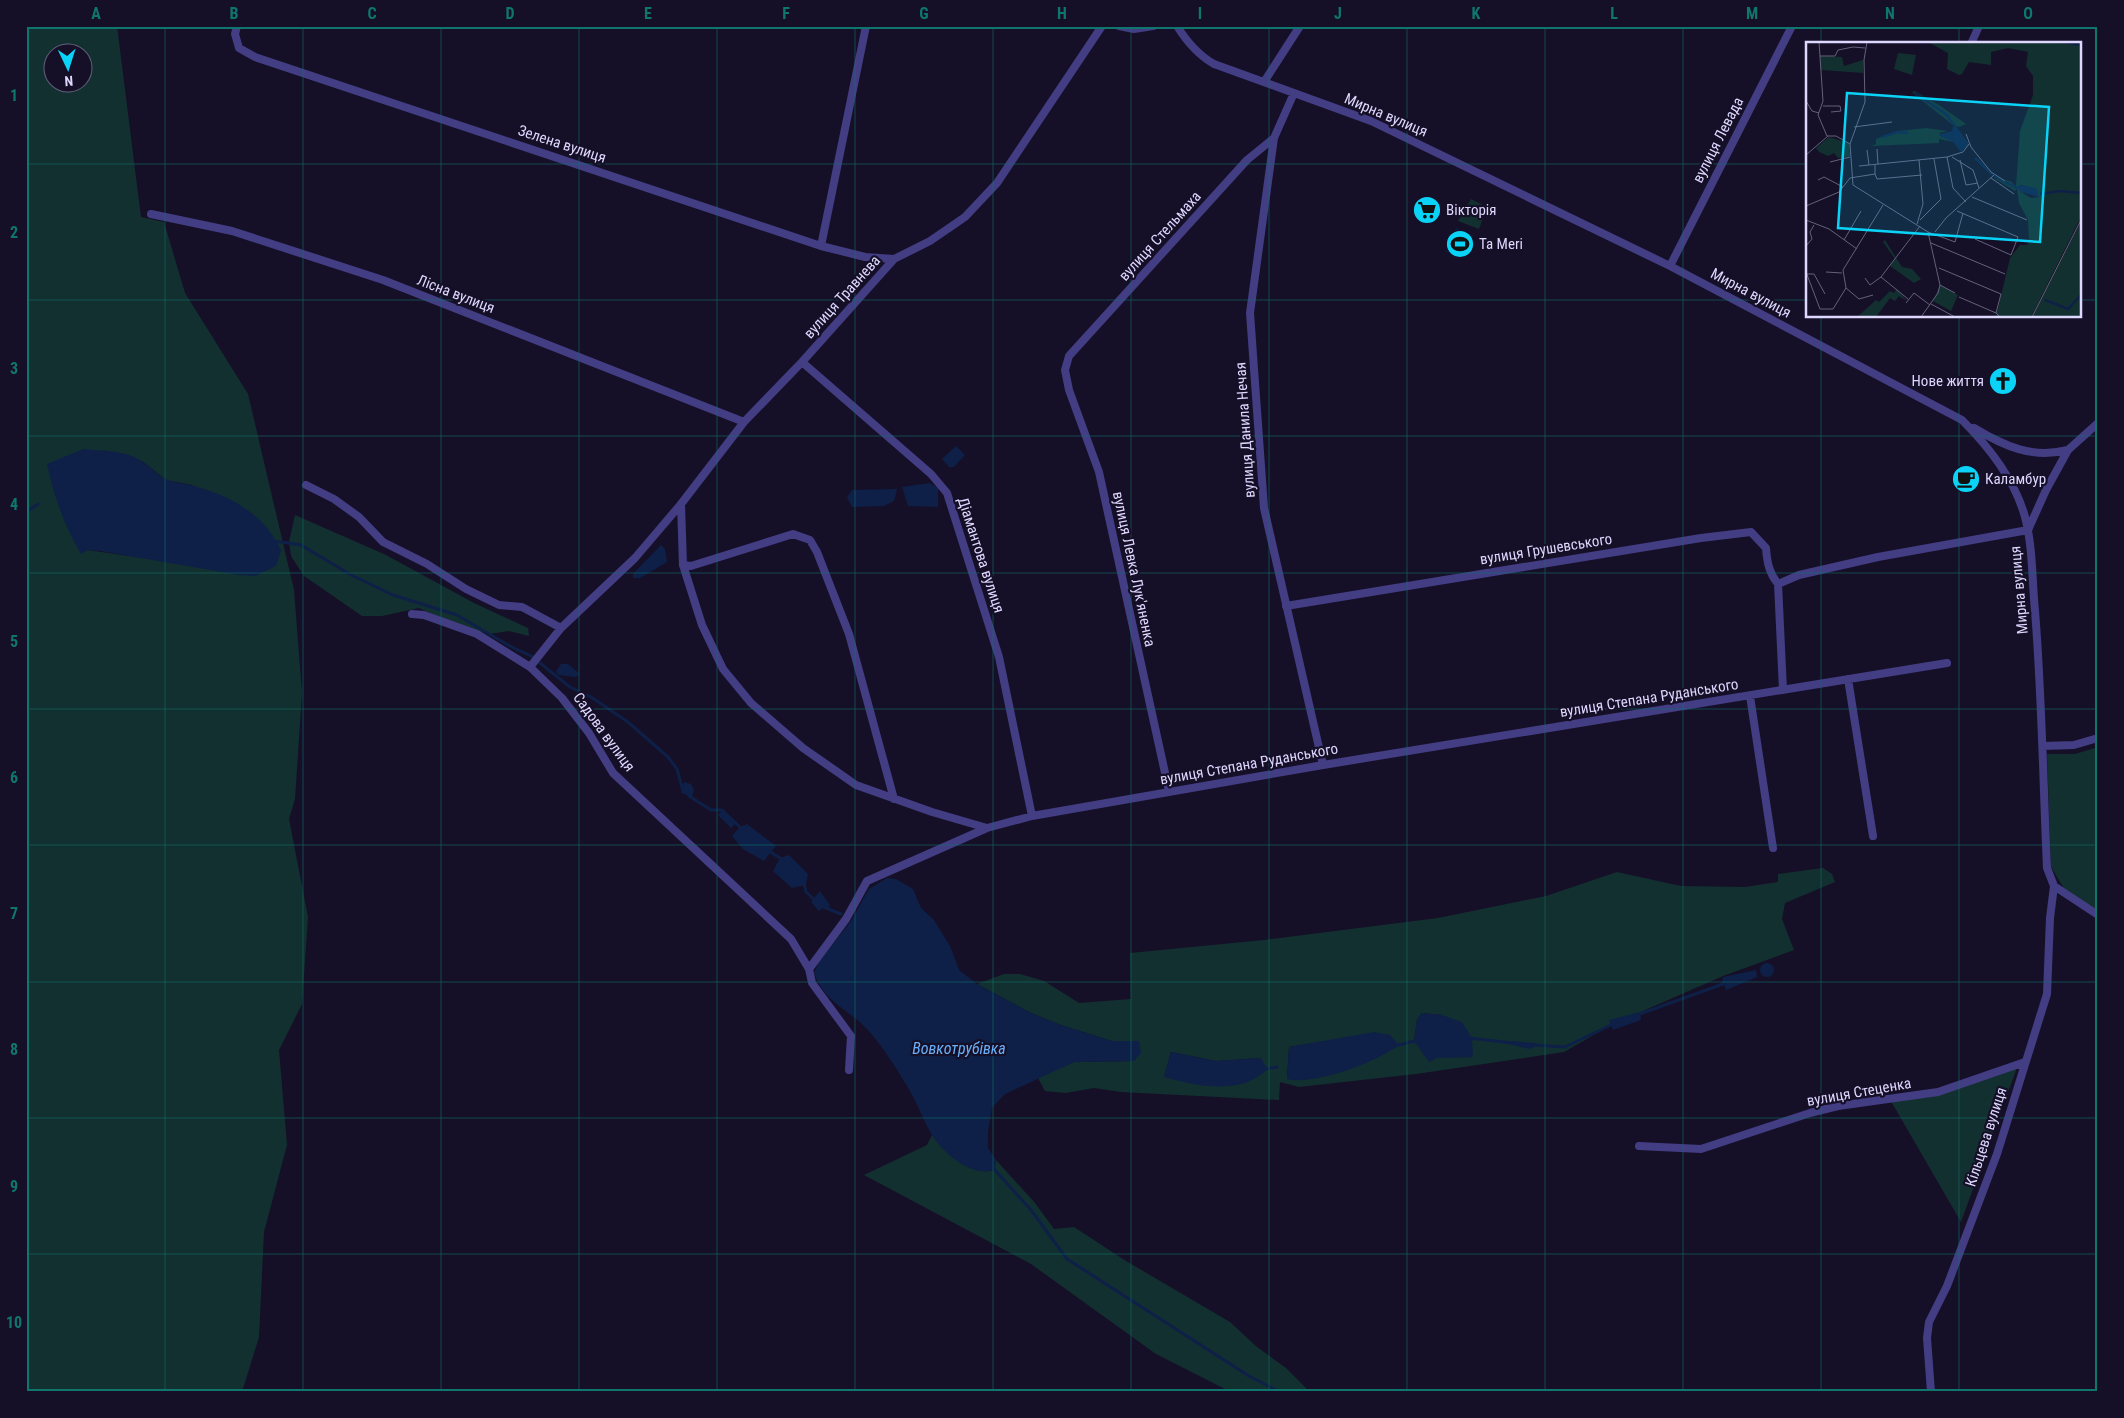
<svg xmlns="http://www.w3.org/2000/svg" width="2124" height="1418" font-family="'Roboto Condensed',sans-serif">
  <rect width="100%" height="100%" fill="#151027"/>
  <path fill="#133030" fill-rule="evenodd" d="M 26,26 L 117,26 L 141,217 L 164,222 L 185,293 L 248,394 L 294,590 L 302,693 L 295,799 L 289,819 L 308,917 L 302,1004 L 279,1050 L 287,1145 L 264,1232 L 259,1337 L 242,1392 L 26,1392 ZM 52,52 L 82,52 L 82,82 L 52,82 ZM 142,461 L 166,480 L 192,485 L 239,575 L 204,567 L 88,550 Z
    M 1471,199 L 1487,207 L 1479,229 L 1458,221 Z
    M 295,515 L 386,555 L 474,603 L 528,628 L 529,636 L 509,631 L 489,634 L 447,621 L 419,608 L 382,616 L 362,616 L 304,576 L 291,556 L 289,542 Z
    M 2098,747 L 2098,911 L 2065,890 L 2051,867 L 2047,754 L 2075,754 Z
    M 1823,868 L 1832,874 L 1835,882 L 1785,903 L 1782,919 L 1794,950 L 1723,976 L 1611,1025 L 1564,1052 L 1416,1074 L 1299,1087 L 1280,1082 L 1279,1100 L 1121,1092 L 1094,1088 L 1066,1093 L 1045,1091 L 1038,1078 L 1074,1062 L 1134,1061 L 1139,1041 L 1112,1041 L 1061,1025 L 1031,1013 L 977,984 L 1004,974 L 1020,974 L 1044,981 L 1079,1003 L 1131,999 L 1130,953 L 1264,940 L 1438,918 L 1546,896 L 1617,872 L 1681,886 L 1745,887 L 1778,882 L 1778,874 ZM 1422,1013 L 1442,1015 L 1473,1057 C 1450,1057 1429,1061 1414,1041 L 1417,1020 ZM 1351,1037 L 1287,1078 L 1289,1047 ZM 1171,1052 L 1216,1061 L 1261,1058 L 1164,1077 Z
    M 2019,1062 L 1961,1222 L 1888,1096 L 1938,1090 Z
    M 932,1135 C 947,1153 969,1177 994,1170 L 996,1160 L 1035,1203 L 1054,1229 L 1074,1227 L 1126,1261 L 1230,1322 L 1257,1347 L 1286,1368 L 1307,1389 L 1315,1392 L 1231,1392 L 1156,1354 L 1031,1264 L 864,1175 L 927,1145 Z"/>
  <path fill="#0e2048" d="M 1456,228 L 1473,235 L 1464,259 L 1446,252 Z
    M 956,446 L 965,455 L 954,467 L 949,467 L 942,459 Z
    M 83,449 C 103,451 127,450 143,462 C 151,467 159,477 168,480 C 175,483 183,483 190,485 C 230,495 263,513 281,550 L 276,566 L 256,576 L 239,575 L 100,551 L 88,550 L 81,554 C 64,525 54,497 47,464 Z
    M 930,483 L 938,488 L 938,507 L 908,506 L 902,487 Z
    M 897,489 L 894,501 L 884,506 L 852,507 L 847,497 L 852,490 Z
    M 661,545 L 665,549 L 667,562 L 640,578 L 633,578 L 633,574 Z
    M 561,664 L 568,664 L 580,674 L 576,677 L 558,675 L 556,671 Z
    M 684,782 L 691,784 L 694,790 L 692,797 L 681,793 Z
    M 722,810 L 737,822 L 731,828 L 718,815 Z
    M 747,824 L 776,846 L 764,861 L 743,849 L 732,836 L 740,827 Z
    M 789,855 L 808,874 L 806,885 L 792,888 L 773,871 L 780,858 Z
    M 887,878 L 896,879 L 913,889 L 921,908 L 934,920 L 950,946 L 959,970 L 977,984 L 1031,1013 L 1061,1025 L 1112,1041 L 1139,1041 L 1141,1053 L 1134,1061 L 1074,1062 L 1005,1094 L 992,1108 L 988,1132 L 988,1148 L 996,1160 L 994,1170 C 971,1177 944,1154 932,1135 C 924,1122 919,1107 911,1093 C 900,1074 887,1053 873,1036 C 854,1011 825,1005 814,973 L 820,960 L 851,921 L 869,889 Z
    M 820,891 L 830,905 L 828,909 L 824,907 L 819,911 L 811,902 Z
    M1760 970a7 7 0 1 1 14 0a7 7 0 1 1-14 0Z
    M 1756,970 L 1757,977 L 1726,990 L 1722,980 L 1723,977 Z
    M 1640,1012 L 1641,1020 L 1613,1030 L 1609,1020 Z
    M 1422,1013 L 1442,1015 L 1462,1022 L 1472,1038 L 1473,1057 L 1437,1058 L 1429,1062 L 1414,1041 L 1417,1020 Z
    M 1374,1032 L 1390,1035 L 1399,1045 C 1377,1062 1314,1086 1287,1079 L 1289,1047 Z
    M 1513,1041 L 1536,1043 L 1538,1046 L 1529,1049 L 1508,1044 Z
    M 1171,1052 L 1216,1061 L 1261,1058 L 1267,1069 C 1243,1096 1195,1086 1164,1077 Z"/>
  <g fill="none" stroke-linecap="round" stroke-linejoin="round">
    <path stroke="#0e2048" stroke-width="3" d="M 26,512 L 38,504
      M 274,541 L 301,545 L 351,575 L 393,595 L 457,615 L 508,645 L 533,657
      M 540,663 L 570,687 L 591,697 L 628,722 L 668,757 L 677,769 L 683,791
      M 689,796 L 711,810 L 722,810 L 741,828
      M 769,851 L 783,860
      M 804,883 L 806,892 L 816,901
      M 821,906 L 841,914
      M 1637,1015 L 1723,984
      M 1469,1038 L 1513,1043
      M 1534,1045 L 1565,1047 L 1615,1023
      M 1395,1046 L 1418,1040
      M 1265,1069 L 1277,1067
      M 993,1168 L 1031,1210 L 1067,1259 L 1249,1376 L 1280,1392"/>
    <path stroke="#433d84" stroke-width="8" d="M 237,26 L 235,34 L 239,48 L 255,57 L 821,246 L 865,257 L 894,259
      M 1119,26 L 1134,29 L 1153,26
      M 1177,26 C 1187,42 1198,55 1214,64 L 1371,121 L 1670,266 L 1962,420 C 1989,447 2015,480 2025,517 C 2033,547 2032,581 2035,611 C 2042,697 2043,782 2047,868 L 2054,886 L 2098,915
      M 1971,44 L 1979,26
      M 1264,82 L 1300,26
      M 1294,93 L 1274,138 L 1250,313 L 1264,508 L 1323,765
      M 151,214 L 232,231 L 383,280 L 744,422
      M 821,246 L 866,26
      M 1670,266 L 1792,26
      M 802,362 L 931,474 L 947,493 L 999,657 L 1032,816
      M 1974,428 C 2004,446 2032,459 2068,450
      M 306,485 L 334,499 L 359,517 L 383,542 L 427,564 L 466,589 L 499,605 L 522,607 L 561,628
      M 681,504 L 683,565 L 702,625 L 723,669 L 751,703 L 803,748 L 856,785 L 932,812 L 987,828
      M 683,565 L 691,566 L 793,534 L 810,540 L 817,552 L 849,634 L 894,799
      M 1286,606 L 1701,538 L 1751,532 L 1766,548 C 1767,562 1769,573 1778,584
      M 412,614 L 424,615 L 477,634 L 530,667 L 562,698 L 589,733 L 613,773 L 791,939 L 809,969 L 812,983 L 851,1036 L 849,1070
      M 530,667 L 561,628 L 635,558 L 681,504 L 744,422 L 802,362 L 894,259 L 930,241 L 965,217 L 997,183 L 1102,26
      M 1848,679 L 1873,836
      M 1783,690 L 1778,584 L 1799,575 L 1878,557 L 2028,530 L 2046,490 L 2068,450 L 2098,423
      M 1750,696 L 1773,848
      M 2043,746 L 2074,745 L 2098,738
      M 1169,791 L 1099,472 L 1069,390 L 1065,370 L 1069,356 L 1247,160 L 1274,138
      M 809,969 L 846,919 L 867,881 L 987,828 L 1032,816 L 1323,765 L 1947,663
      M 1639,1146 L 1701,1149 L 1810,1113 L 1838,1106 L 1938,1092 L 2025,1062
      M 1931,1392 L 1927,1338 L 1929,1322 L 1947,1286 L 1997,1154 L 2047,994 L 2050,918 L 2054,886"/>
  </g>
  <path fill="none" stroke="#0f766e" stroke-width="1" stroke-opacity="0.55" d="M 165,26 L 165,1392M 303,26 L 303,1392M 441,26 L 441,1392M 579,26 L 579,1392M 717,26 L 717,1392M 855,26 L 855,1392M 993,26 L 993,1392M 1131,26 L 1131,1392M 1269,26 L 1269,1392M 1407,26 L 1407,1392M 1545,26 L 1545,1392M 1683,26 L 1683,1392M 1821,26 L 1821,44M 1959,26 L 1959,44M 26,164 L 1808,164M 2080,164 L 2098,164M 26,300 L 1808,300M 2080,300 L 2098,300M 1821,316 L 1821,1392M 1959,316 L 1959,1392M 26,436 L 2098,436M 26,573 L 2098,573M 26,709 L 2098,709M 26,845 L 2098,845M 26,982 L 2098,982M 26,1118 L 2098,1118M 26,1254 L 2098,1254"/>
  <defs>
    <symbol id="supermarket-disc" viewBox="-11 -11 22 22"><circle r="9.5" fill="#0ad3f7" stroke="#151027"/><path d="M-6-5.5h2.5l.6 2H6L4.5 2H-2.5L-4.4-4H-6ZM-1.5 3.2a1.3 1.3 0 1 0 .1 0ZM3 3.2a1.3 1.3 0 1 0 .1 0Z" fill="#111"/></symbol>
    <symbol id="stadium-disc" viewBox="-11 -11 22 22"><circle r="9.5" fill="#0ad3f7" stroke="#151027"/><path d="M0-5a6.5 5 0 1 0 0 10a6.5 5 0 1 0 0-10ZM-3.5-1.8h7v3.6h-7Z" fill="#111"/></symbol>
    <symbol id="church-disc" viewBox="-11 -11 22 22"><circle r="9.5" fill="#0ad3f7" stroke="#151027"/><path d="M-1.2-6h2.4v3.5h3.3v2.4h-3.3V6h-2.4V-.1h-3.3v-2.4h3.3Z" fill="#111"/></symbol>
    <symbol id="cafe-disc" viewBox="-11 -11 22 22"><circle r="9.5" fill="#0ad3f7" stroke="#151027"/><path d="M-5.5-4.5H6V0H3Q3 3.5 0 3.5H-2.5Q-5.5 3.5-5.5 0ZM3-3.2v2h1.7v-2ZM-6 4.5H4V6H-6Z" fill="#111"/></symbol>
  </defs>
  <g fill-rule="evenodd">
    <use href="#supermarket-disc" x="1411" y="194" width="32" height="32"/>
    <use href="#stadium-disc" x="1444" y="228" width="32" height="32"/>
    <use href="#church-disc" x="1987" y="365" width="32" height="32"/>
    <use href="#cafe-disc" x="1950" y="463" width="32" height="32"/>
  </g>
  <g text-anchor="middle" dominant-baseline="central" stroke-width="4.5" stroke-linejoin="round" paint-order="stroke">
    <g font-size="15" fill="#ded7fe" stroke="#151027">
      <text transform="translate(1386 115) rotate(23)">Мирна вулиця</text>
      <text transform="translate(1718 140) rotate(-63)">вулиця Левада</text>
      <text transform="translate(562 144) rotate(18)">Зелена вулиця</text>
      <text transform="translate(1160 236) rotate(-48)">вулиця Стельмаха</text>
      <text transform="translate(1751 293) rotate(28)">Мирна вулиця</text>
      <text transform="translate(456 294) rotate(21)">Лісна вулиця</text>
      <text transform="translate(842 297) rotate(-48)">вулиця Травнева</text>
      <text transform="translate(1245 430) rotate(-94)">вулиця Данила Нечая</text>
      <text transform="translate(1546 549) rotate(-9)">вулиця Грушевського</text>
      <text transform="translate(981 555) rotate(72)">Діамантова вулиця</text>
      <text transform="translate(1134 569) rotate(78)">вулиця Левка Лук'яненка</text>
      <text transform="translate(2019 590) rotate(-95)">Мирна вулиця</text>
      <text transform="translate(1649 698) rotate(-9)">вулиця Степана Руданського</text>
      <text transform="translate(604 732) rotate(54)">Садова вулиця</text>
      <text transform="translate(1249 764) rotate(-10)">вулиця Степана Руданського</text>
      <text transform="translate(1859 1092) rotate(-10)">вулиця Стеценка</text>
      <text transform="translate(1986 1137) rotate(-72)">Кільцева вулиця</text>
    </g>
    <g font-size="15" fill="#ded7fe" stroke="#151027" text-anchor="start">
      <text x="1446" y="210">Вікторія</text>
      <text x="1479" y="244">Ta Meri</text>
      <text x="1984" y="381" text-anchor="end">Нове життя</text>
      <text x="1985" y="479">Каламбур</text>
    </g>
    <g font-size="16" font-style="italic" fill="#69affa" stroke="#151027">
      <text x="959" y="1048">Вовкотрубівка</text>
    </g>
  </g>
  <g transform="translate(1806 42)">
    <rect width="275" height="275" fill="#151027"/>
    <path d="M 122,0 L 275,0 L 275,175 L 225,275 L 190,275 L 204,216 L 214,203 L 221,203 L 223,199 L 222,178 L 213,161 L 211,146 L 209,149 L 188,136 L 204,139 L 210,144 L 214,89 L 227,53 L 227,34 L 220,24 L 222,10 L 202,6 L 185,10 L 185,23 L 163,20 L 156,32 L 153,33 L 141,27 L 142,11 ZM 215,143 L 230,147 L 233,155 L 225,156 L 215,150 ZM 92,11 L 110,13 L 106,33 L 88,27 ZM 14,14 L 36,15 L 38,24 L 57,18 L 57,31 L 15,28 ZM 109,49 L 133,63 L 160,82 L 153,85 L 147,83 L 109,53 L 106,50 ZM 120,86 L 142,89 L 133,91 L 147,100 L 133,97 L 133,101 L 65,104 L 70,102 L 70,97 L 92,89 ZM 23,95 L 43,101 L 44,114 L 32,116 L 28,111 L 22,114 L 13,110 L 10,106 ZM 275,180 L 275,275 L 226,275 ZM 79,198 L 96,225 L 106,227 L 115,237 L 108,241 L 84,224 L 89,217 L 77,200 ZM 134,243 L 152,253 L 145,269 L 127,259 ZM 91,247 L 101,259 L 93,254 L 89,259 L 84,256 L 70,275 L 51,275 L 70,258 L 73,260 L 84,249 L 88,251 Z" fill="#133030" fill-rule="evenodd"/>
    <path d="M 148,81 L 163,102 L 155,110 L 147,100 L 132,93 L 146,89 ZM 213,143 L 230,146 L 233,155 L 215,150 L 211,145 Z" fill="#0e2048"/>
    <path fill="none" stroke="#0e2048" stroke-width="2.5" d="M 256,0 L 275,3M 109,51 L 141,73 L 147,82M 76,95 L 92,90 L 102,91M 169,116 L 187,133M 188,134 L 211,146M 234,152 L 254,149 L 275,151M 239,258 L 262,267 L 275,253"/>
    <path fill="none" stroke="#65607d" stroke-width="1" d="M 13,0 L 17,59 L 12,73 L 21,94 L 30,94 L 44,102 L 47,143 L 122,190 L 134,243 L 132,251 L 115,275M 14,14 L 29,14 L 32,8 L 47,5 L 59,6M 0,59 L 6,69 L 13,71M 17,64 L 34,64 L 35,69 L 25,70M 48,85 L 86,80M 160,92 L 165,105 L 185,130 L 199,139M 44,102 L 59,60 L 58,18 L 61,0M 71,107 L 72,122M 61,108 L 63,123M 0,113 L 22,94M 141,115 L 147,146 L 160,160M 146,115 L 167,128 L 173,146M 154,118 L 160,143 L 172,141M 24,120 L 44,115M 53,124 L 141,115 L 157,110 L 163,102M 69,132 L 71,137 L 116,133M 185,136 L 208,152M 12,138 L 18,135 L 37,145M 166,155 L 221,178M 0,164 L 33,150 L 44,136 L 69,132 L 69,123M 151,169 L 212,195 L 205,213 L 169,197M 0,178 L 23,187 L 51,207M 114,178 L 135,157 L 128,117M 111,182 L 117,162 L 113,118M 122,190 L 149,200 L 157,171M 129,190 L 140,176 L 188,133M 38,198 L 55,169M 125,201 L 199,232M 0,204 L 6,197 L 4,190 L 8,183M 133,226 L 195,252 L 190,271 L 194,275M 0,230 L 14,267 L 27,267 L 40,246M 20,230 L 36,231M 1,232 L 8,232 L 19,252M 75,235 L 102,257M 59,236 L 64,243 L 75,235 L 114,184M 134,243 L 149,251M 40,246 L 37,228 L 77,163M 40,246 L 53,257 L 67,253M 153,255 L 190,271M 100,261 L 108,251 L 124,263M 125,262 L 149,275M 226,275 L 275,178"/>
    <path fill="#0ad3f7" fill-opacity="0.15" stroke="#0ad3f7" stroke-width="2.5" d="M 41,51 L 243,65 L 234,200 L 32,186 Z"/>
    <rect width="275" height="275" fill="none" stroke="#ded7fe" stroke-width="2.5"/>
  </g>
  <rect width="2124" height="1418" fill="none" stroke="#151027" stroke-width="55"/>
  <g transform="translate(68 68) rotate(176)"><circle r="24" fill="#151027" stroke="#65607d"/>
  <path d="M0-4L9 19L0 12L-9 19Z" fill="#0ad3f7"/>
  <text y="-8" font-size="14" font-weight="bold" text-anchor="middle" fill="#ded7fe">N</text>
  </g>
  <rect x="28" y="28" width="2068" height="1362" fill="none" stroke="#0f766e" stroke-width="2"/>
  <g font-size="16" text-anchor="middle" font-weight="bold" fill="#0f766e">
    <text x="96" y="19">A</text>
    <text x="234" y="19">B</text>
    <text x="372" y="19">C</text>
    <text x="510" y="19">D</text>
    <text x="648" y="19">E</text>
    <text x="786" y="19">F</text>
    <text x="924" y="19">G</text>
    <text x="1062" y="19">H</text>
    <text x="1200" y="19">I</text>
    <text x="1338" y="19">J</text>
    <text x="1476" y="19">K</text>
    <text x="1614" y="19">L</text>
    <text x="1752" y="19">M</text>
    <text x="1890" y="19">N</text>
    <text x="2028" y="19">O</text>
    <text x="14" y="101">1</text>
    <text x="14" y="238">2</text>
    <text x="14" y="374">3</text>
    <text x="14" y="510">4</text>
    <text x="14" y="647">5</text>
    <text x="14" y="783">6</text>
    <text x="14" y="919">7</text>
    <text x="14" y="1055">8</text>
    <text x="14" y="1192">9</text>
    <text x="14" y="1328">10</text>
  </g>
</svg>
